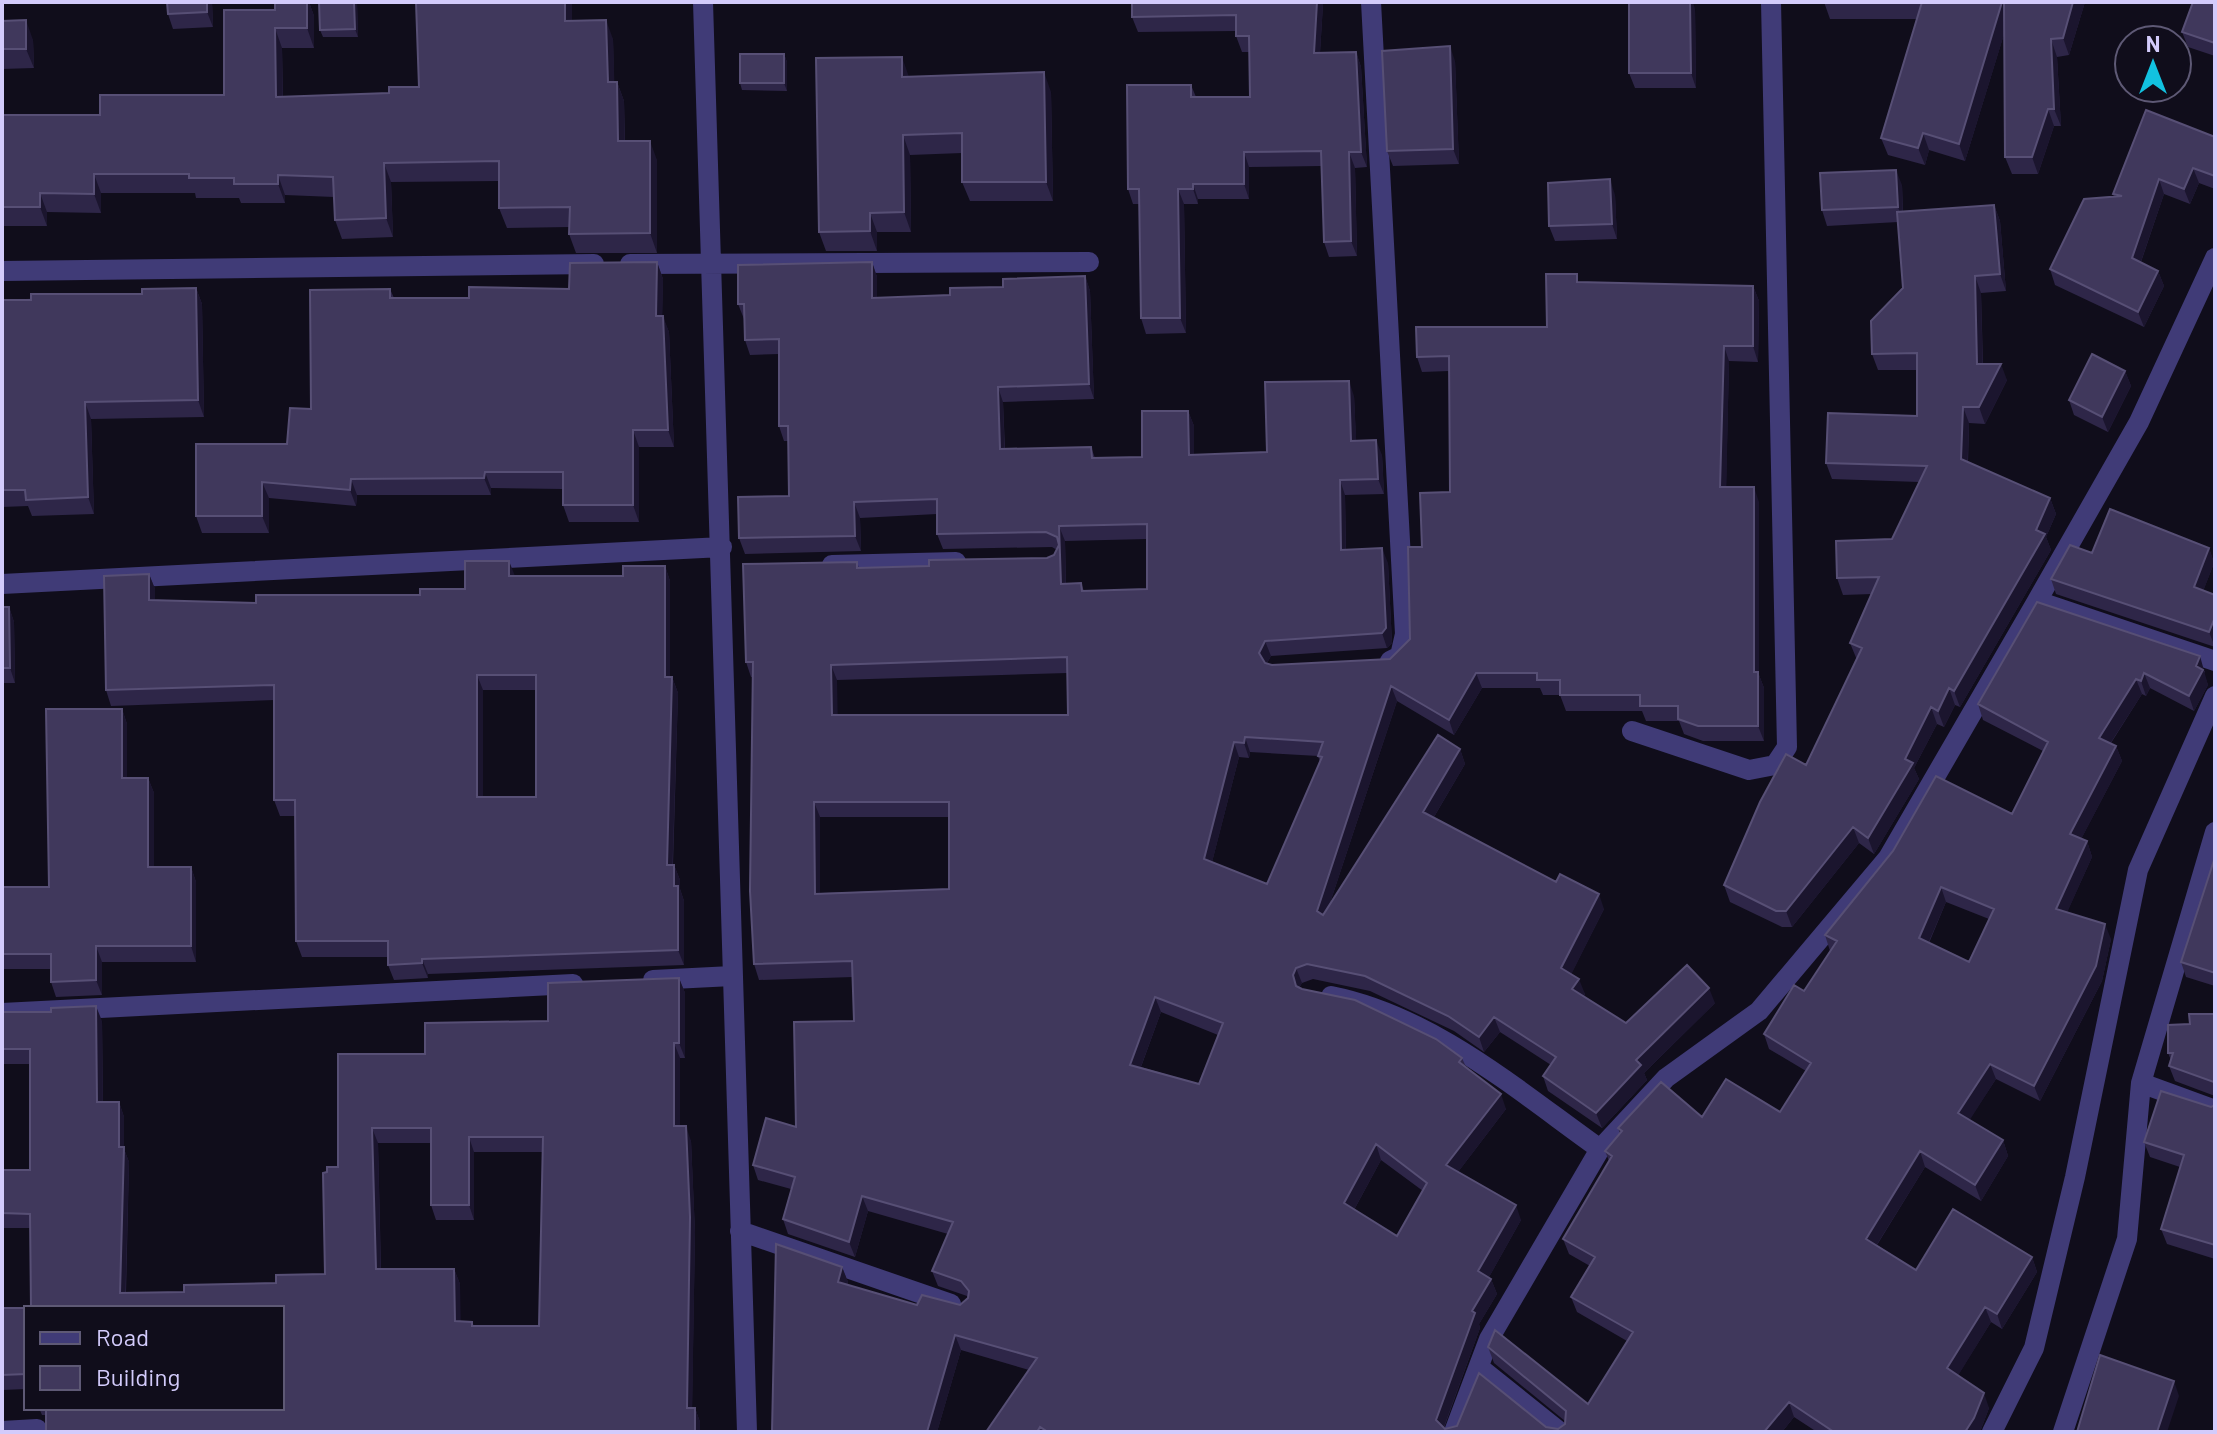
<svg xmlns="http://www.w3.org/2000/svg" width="2217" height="1434" font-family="Barlow,sans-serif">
  <rect width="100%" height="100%" fill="#100d1b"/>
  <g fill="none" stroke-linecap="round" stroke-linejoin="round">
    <path stroke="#403b77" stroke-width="20" d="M 703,2 L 747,1432
      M 1371,2 L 1405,634 L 1400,656 L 1390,661
      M 2215,258 L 2139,422 L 2037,601 L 2215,661
      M 630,264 L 1089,262
      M 2,271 L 594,264
      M 832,565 L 956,562
      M 2,584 L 722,547
      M 1632,731 L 1749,770 L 1775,765 L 1787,747 L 1771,2
      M 653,980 L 732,976
      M 1331,996 C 1432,1016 1517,1090 1600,1149
      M 2,1013 L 573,984
      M 2141,1083 L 2215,1110
      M 740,1231 L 951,1304
      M 1480,1368 L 1560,1432
      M 2,1431 L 37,1429
      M 1454,1432 L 1489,1339 L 1600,1149 L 1666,1078 L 1759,1011 L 1888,858 L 2037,601
      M 1992,1432 L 2034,1348 L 2075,1177 L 2138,870 L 2215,696
      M 2063,1432 L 2127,1239 L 2141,1083 L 2215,832"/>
  </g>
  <path fill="#2e2648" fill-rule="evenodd" d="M 167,2 L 212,2 L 213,27 L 173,29 L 168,14 Z
    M 275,2 L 309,2 L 314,16 L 314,48 L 282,48 L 283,97 L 389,93 L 419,87 L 572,2 L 572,21 L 613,39 L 614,82 L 617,82 L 624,101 L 625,141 L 657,160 L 657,253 L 576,253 L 569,234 L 569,227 L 507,228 L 499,208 L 499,181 L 391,182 L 393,237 L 342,239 L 335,220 L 334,197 L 285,195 L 285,203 L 241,203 L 239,198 L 196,198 L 195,193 L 101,193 L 101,213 L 47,212 L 47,226 L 2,226 L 2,115 L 100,115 L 224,95 L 275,10 Z
    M 319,2 L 357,2 L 358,37 L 323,37 L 320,30 Z
    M 1824,2 L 2085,2 L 2069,55 L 2057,57 L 2061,126 L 2054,126 L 2038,174 L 2012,174 L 2005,157 L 2004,34 L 1965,161 L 1929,150 L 1925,165 L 1888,155 L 1881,138 L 1917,19 L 1830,19 Z
    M 2215,2 L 2215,56 L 2188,47 L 2182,32 Z
    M 1323,4 L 1320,53 L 1356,52 L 1361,67 L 1367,167 L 1355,168 L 1357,256 L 1329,257 L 1324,242 L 1321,166 L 1249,167 L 1249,199 L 1198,199 L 1198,204 L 1184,204 L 1186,333 L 1146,334 L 1141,318 L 1139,204 L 1133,204 L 1128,189 L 1191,85 L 1196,97 L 1250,97 L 1249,52 L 1242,52 L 1236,36 L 1236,31 L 1138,32 L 1132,17 Z
    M 1695,9 L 1696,88 L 1635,88 L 1629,73 Z
    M 2,21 L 33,40 L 34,68 L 2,69 Z
    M 784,54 L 787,62 L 787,91 L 742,90 L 740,83 Z
    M 1455,61 L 1459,164 L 1393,166 L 1387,151 Z
    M 909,77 L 1051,92 L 1053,201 L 970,201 L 962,182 L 962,153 L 910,155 L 911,232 L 877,232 L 877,251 L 826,251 L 819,232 Z
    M 2215,137 L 2215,189 L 2199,183 L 2190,204 L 2164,194 L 2141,262 L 2158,271 L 2164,286 L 2144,327 L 2055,285 L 2050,269 L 2114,197 L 2113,194 Z
    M 1902,185 L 1903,212 L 1994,205 L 2000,221 L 2006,291 L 1981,293 L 1983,364 L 2007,380 L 1985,424 L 1969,423 L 1968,462 L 2050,498 L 2056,514 L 2046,537 L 2051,550 L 1960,707 L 1955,705 L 1944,727 L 1937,724 L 1914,768 L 1919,779 L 1874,854 L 1859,843 L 1792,927 L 1782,927 L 1730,902 L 1724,885 L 1806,765 L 1857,660 L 1850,643 L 1872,594 L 1843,595 L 1837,578 L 1892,539 L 1919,482 L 1832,479 L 1826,463 L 1917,416 L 1917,370 L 1878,370 L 1872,354 L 1903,288 L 1898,222 L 1827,226 L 1822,210 Z
    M 1615,195 L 1617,239 L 1555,241 L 1549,226 Z
    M 657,262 L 663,279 L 662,316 L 669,332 L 674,447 L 639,447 L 639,522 L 569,522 L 563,505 L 563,489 L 491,488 L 491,495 L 357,495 L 356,506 L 269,498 L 269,533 L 202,533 L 196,516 L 287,444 L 390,289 L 394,298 L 469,298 L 569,289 Z
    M 872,262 L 877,277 L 877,298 L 950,295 L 1085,276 L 1090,291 L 1094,399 L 1003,402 L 1005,449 L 1091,447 L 1095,458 L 1142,457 L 1188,411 L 1194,426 L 1194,455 L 1267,452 L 1354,396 L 1356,441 L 1382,455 L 1384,494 L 1345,495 L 1346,549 L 1388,563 L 1392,643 L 1387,648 L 1271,656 L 1267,663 L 1272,665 L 1390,659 L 1410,639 L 1422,547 L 1450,492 L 1449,371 L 1422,372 L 1417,357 L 1547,327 L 1580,282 L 1753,286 L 1759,301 L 1758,362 L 1729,361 L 1726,487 L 1759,502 L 1759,675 L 1764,688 L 1764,741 L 1703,741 L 1684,734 L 1679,721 L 1646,721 L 1642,711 L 1566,711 L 1560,695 L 1543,695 L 1540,688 L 1482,688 L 1454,735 L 1397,701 L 1329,906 L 1460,749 L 1465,764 L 1434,817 L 1604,909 L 1571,974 L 1585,994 L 1584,996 L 1626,1023 L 1715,1003 L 1644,1073 L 1647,1080 L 1602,1128 L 1548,1091 L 1543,1076 L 1551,1065 L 1500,1032 L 1484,1052 L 1454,1031 L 1370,991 L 1313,979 L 1302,983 L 1299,988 L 1462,1058 L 1466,1067 L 1506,1109 L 1458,1172 L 1521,1220 L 1489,1277 L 1491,1279 L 1497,1294 L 1479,1324 L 1480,1328 L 1444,1428 L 1445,1429 L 1546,1427 L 1558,1429 L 1565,1424 L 1565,1421 L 1494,1363 L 1488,1347 L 1588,1404 L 1627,1341 L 1577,1312 L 1571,1297 L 1590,1266 L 1569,1254 L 1563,1239 L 1609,1161 L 1605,1151 L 1620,1134 L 1618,1128 L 1702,1117 L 1780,1112 L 1806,1071 L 1769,1049 L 1764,1034 L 1804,991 L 1830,951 L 1825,935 L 2012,814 L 2043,751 L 1983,720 L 1978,704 L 2037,602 L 2205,671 L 2204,674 L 2208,685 L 2194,711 L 2150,688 L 2146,696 L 2142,694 L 2111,743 L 2116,746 L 2122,761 L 2081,839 L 2087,841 L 2092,857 L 2067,912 L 2111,939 L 2102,981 L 2040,1101 L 1996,1079 L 1969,1120 L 2003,1140 L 2008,1156 L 1981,1201 L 1925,1167 L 1877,1245 L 1916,1270 L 2032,1257 L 2037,1272 L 2002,1329 L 1991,1322 L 1958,1375 L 1989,1408 L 1980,1432 L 1817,1432 L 1794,1417 L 1782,1432 L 986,1432 L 1029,1370 L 961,1350 L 937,1432 L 772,1432 L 842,1267 L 848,1282 L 847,1285 L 917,1305 L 960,1305 L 968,1298 L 967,1296 L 938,1286 L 932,1271 L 948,1234 L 868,1211 L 855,1257 L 788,1234 L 783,1219 L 791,1189 L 758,1180 L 753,1165 L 796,1127 L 854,1021 L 853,977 L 759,980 L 754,964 L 753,677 L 751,677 L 746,662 L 857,562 L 859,568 L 929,566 L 1047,558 L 1054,555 L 1057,550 L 1052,547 L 943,549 L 937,534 L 937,514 L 860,518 L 861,551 L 745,554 L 739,538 L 789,496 L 788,441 L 784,441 L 779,426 L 779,354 L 750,355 L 745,340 L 744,319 L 738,304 ZM 1147,539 L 1147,589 L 1084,591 L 1081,583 L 1066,584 L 1065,541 ZM 1067,673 L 1068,715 L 837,715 L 837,680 ZM 1250,752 L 1318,756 L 1320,762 L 1267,884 L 1212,862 L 1239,757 L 1249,758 ZM 820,817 L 949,817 L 949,889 L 820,893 ZM 1946,902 L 1989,919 L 1969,962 L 1929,943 ZM 1161,1012 L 1218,1035 L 1199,1084 L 1141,1067 ZM 1381,1160 L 1423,1191 L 1397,1236 L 1354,1210 Z
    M 196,288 L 202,304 L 204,417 L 91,419 L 94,514 L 32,516 L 28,506 L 2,507 L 2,300 L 142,294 Z
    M 2125,371 L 2131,386 L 2108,432 L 2074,415 L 2069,400 Z
    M 2209,548 L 2214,563 L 2203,591 L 2215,647 L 2056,594 L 2051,579 L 2092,553 Z
    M 665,566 L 670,581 L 670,677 L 672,677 L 678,693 L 673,865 L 674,865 L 680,880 L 680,889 L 684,901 L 684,965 L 428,974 L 428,978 L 394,980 L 388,965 L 388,957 L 302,957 L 296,941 L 296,816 L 280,816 L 274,800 L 274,700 L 111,706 L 106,690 L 149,574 L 155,589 L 155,601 L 256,603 L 420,595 L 465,589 L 515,576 L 623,576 ZM 483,690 L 536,690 L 536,797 L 483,797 Z
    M 2,607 L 9,607 L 14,622 L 15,683 L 2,683 Z
    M 122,709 L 127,724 L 127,778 L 148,778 L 154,793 L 154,867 L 191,867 L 196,882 L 196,962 L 102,962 L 102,995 L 56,997 L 51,982 L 51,969 L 2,969 L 2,887 L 49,887 Z
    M 2215,857 L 2215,986 L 2186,977 L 2181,962 Z
    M 679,978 L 685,993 L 685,1058 L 680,1058 L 680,1126 L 691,1141 L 695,1232 L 692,1408 L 695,1408 L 700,1422 L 700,1432 L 42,1415 L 39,1408 L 282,1408 L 31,1308 L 30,1228 L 2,1228 L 2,1170 L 30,1170 L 30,1064 L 2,1064 L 2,1012 L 102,1021 L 103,1102 L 119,1102 L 124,1117 L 124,1149 L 129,1162 L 126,1293 L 184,1292 L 276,1283 L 325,1274 L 327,1172 L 338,1167 L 425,1054 L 548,1021 ZM 378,1143 L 431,1143 L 431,1205 L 436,1220 L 474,1220 L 474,1152 L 543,1152 L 539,1326 L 474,1326 L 472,1322 L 460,1321 L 460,1284 L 454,1269 L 381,1269 Z
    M 2215,1014 L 2215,1096 L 2175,1081 L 2169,1066 L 2171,1060 L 2168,1053 L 2190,1024 Z
    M 2215,1105 L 2215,1259 L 2167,1244 L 2161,1229 L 2180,1167 L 2150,1157 L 2144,1142 Z
    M 2,1308 L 26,1308 L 26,1389 L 2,1390 Z"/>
  <path fill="#1b152e" d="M 207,2 L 212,2 L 213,27 L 207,12 Z
    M 307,2 L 309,2 L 314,16 L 314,48 L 307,28 Z
    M 354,2 L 357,3 L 358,37 L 355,29 Z
    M 565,2 L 572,2 L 572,41 L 565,21 Z
    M 1317,2 L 1322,2 L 1323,4 L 1319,69 L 1314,53 Z
    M 1690,2 L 1693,2 L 1695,9 L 1696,88 L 1691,73 Z
    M 2002,2 L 2005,2 L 2010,15 L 1965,161 L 1959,144 Z
    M 2073,2 L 2085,2 L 2069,55 L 2063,38 Z
    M 26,20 L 33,40 L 34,68 L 26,49 Z
    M 606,20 L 613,39 L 615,102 L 608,82 Z
    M 275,28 L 282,48 L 283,117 L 276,97 Z
    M 2051,39 L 2057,57 L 2061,126 L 2054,109 Z
    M 1450,46 L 1455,61 L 1459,164 L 1453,149 Z
    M 1356,52 L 1361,67 L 1367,167 L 1361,152 Z
    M 784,54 L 787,62 L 787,91 L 784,83 Z
    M 902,57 L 909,77 L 902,77 Z
    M 1044,72 L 1051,92 L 1053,201 L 1046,182 Z
    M 617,82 L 624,101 L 625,160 L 618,141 Z
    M 2048,109 L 2054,126 L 2038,174 L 2032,157 Z
    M 1923,133 L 1929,150 L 1925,165 L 1918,148 Z
    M 903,135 L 910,155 L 911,232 L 904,212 Z
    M 650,141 L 657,160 L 657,253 L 650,233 Z
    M 1244,152 L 1249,167 L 1249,199 L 1244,184 Z
    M 1349,152 L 1355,168 L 1357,256 L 1351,241 Z
    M 384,163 L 391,182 L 393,237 L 386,218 Z
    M 2193,168 L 2199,183 L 2190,204 L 2184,189 Z
    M 1896,170 L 1902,185 L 1903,222 L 1898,207 Z
    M 94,174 L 101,193 L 101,213 L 94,194 Z
    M 278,175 L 285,195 L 285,203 L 278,184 Z
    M 1610,179 L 1615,195 L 1617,239 L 1612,224 Z
    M 2159,179 L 2164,194 L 2137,273 L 2132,258 Z
    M 1193,184 L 1198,199 L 1198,204 L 1193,189 Z
    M 1178,189 L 1184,204 L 1186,333 L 1180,318 Z
    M 40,193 L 47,212 L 47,226 L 40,207 Z
    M 1994,205 L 2000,221 L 2006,291 L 2000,274 Z
    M 870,213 L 877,232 L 877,251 L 870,231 Z
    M 657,262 L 663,279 L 662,333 L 656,316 Z
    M 872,262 L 877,277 L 877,313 L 872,298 Z
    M 2158,271 L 2164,286 L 2144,327 L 2138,312 Z
    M 1085,276 L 1090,291 L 1094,399 L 1089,384 Z
    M 1975,276 L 1981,293 L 1983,380 L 1977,364 Z
    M 1753,286 L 1759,301 L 1758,362 L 1753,346 Z
    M 196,288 L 202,304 L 204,417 L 198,400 Z
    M 663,316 L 669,332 L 674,447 L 668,430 Z
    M 1724,346 L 1729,361 L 1726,502 L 1720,487 Z
    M 2001,364 L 2007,380 L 1985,424 L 1979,407 Z
    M 2125,371 L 2131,386 L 2108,432 L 2102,417 Z
    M 1349,381 L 1354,396 L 1357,456 L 1351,441 Z
    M 998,387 L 1003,402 L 1005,464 L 1000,449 Z
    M 85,402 L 91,419 L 94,514 L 88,497 Z
    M 1963,407 L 1969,423 L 1967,476 L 1961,459 Z
    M 1188,411 L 1194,426 L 1194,471 L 1189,455 Z
    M 633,430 L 639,447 L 639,522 L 633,505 Z
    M 1376,440 L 1382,455 L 1384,494 L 1378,479 Z
    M 485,472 L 491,488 L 491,495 L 484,478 Z
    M 351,479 L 357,495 L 356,506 L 350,490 Z
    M 1340,480 L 1345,495 L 1346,565 L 1341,550 Z
    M 262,482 L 269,498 L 269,533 L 262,516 Z
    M 1754,487 L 1759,502 L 1759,675 L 1764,688 L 1764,741 L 1758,726 L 1754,672 Z
    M 2050,498 L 2056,514 L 2046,537 L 2051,550 L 1960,707 L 1954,691 L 2036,530 Z
    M 854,502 L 860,518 L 861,551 L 855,536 Z
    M 1059,526 L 1065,541 L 1066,599 L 1061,584 Z
    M 1382,548 L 1388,563 L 1392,643 L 1387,648 L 1382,633 Z
    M 2209,548 L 2214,563 L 2199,602 L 2194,587 Z
    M 509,561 L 515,576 L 509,576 Z
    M 665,566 L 670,581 L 670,693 L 665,677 Z
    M 149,574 L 155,589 L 155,616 L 149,600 Z
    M 9,607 L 14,622 L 15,683 L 10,668 Z
    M 2215,617 L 2215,647 L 2209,632 Z
    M 1265,641 L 1271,656 L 1264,668 L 1259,653 Z
    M 2200,656 L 2208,685 L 2194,711 L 2189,696 L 2196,666 Z
    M 831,665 L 837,680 L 838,730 L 832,715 Z
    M 1476,673 L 1482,688 L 1454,735 L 1449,720 Z
    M 2144,673 L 2150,688 L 2146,696 L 2141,681 Z
    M 477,675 L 483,690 L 483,812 L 477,797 Z
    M 672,677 L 678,693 L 672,880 L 667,865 Z
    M 2136,679 L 2142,694 L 2104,753 L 2099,738 Z
    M 1391,686 L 1397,701 L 1322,927 L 1317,911 Z
    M 1949,688 L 1955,705 L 1944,727 L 1938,711 Z
    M 1931,707 L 1937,724 L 1914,768 L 1919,779 L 1874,854 L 1868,838 L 1905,759 Z
    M 122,709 L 127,724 L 127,793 L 122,778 Z
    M 1245,737 L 1250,752 L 1249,758 L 1244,743 Z
    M 1234,742 L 1239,757 L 1209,874 L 1204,859 Z
    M 2116,746 L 2122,761 L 2076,849 L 2070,834 Z
    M 1460,749 L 1465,764 L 1428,827 L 1423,812 Z
    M 148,778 L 154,793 L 154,882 L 148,867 Z
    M 814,802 L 820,817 L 820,909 L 815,894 Z
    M 1853,827 L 1859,843 L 1792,927 L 1786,911 Z
    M 2087,841 L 2092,857 L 2062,924 L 2056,909 Z
    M 674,865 L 680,880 L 680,889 L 684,901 L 684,965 L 678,950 Z
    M 191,867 L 196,882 L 196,962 L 191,946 Z
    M 1941,887 L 1946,902 L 1924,953 L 1919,938 Z
    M 1599,894 L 1604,909 L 1567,983 L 1561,968 Z
    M 2105,924 L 2111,939 L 2102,981 L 2040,1101 L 2034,1086 Z
    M 96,946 L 102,962 L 102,995 L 96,980 Z
    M 422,959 L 428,974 L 428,978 L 422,963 Z
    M 1296,968 L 1302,983 L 1298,990 L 1293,975 Z
    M 679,978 L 685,993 L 685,1058 L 679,1043 Z
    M 1579,979 L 1585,994 L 1578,1004 L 1572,989 Z
    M 1709,988 L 1715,1003 L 1644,1073 L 1647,1080 L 1602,1128 L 1596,1113 L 1636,1060 Z
    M 1155,997 L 1161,1012 L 1136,1080 L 1130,1065 Z
    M 96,1006 L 102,1021 L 103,1117 L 97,1102 Z
    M 1494,1017 L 1500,1032 L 1484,1052 L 1479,1037 Z
    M 674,1043 L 680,1058 L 680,1141 L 674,1126 Z
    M 1990,1064 L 1996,1079 L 1964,1129 L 1958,1113 Z
    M 1501,1094 L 1506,1109 L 1452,1180 L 1446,1165 Z
    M 119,1102 L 124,1117 L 124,1149 L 129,1162 L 125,1308 L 120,1293 Z
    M 686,1126 L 691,1141 L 695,1232 L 692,1422 L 687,1408 Z
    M 372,1128 L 378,1143 L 381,1283 L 376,1269 Z
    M 469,1137 L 474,1152 L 474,1220 L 469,1205 Z
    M 2003,1140 L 2008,1156 L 1981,1201 L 1975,1185 Z
    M 1376,1144 L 1381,1160 L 1349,1219 L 1344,1203 Z
    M 1920,1151 L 1925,1167 L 1871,1254 L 1866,1239 Z
    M 862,1196 L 868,1211 L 855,1257 L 849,1242 Z
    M 1516,1205 L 1521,1220 L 1484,1286 L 1478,1271 Z
    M 2032,1257 L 2037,1272 L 2002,1329 L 1997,1314 Z
    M 842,1267 L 848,1282 L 843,1298 L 838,1282 Z
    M 454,1269 L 460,1284 L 461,1336 L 455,1321 Z
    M 1491,1279 L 1497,1294 L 1479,1324 L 1480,1328 L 1442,1432 L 1436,1420 L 1472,1311 Z
    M 1985,1307 L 1991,1322 L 1953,1384 L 1947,1368 Z
    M 955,1335 L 961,1350 L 937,1432 L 927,1432 Z
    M 2174,1381 L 2179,1396 L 2167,1432 L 2157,1432 Z
    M 1984,1393 L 1989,1408 L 1980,1432 L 1965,1432 Z
    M 1789,1402 L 1794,1417 L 1782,1432 L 1764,1432 Z
    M 695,1408 L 700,1422 L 700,1432 L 695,1432 Z"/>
  <path fill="#40385c" stroke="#574f75" stroke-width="2" fill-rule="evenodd" d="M 167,2 L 207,2 L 207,12 L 168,14 Z
    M 275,2 L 307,2 L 307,28 L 275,28 L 276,97 L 389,93 L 389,87 L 419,87 L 416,2 L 565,2 L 565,21 L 606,20 L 608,82 L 617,82 L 618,141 L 650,141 L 650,233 L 569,234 L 570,207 L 499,208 L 499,161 L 384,163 L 386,218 L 335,220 L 333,177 L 278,175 L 278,184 L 234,184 L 234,178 L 189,178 L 189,174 L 94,174 L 94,194 L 40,193 L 40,207 L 2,207 L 2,115 L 100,115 L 100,95 L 224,95 L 224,10 L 275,10 Z
    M 319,2 L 354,2 L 355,29 L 320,30 Z
    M 1132,2 L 1317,2 L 1314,53 L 1356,52 L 1361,152 L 1349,152 L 1351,241 L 1324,242 L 1321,151 L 1244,152 L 1244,184 L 1193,184 L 1193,189 L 1178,189 L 1180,318 L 1141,318 L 1139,189 L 1128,189 L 1127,85 L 1191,85 L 1191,97 L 1250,97 L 1249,36 L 1236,36 L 1236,15 L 1132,17 Z
    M 1629,2 L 1690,2 L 1691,73 L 1629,73 Z
    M 1922,2 L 2002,2 L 1959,144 L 1923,133 L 1918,148 L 1881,138 Z
    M 2004,2 L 2073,2 L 2063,38 L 2051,39 L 2054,109 L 2048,109 L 2032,157 L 2005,157 Z
    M 2193,2 L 2215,2 L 2215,43 L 2182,32 Z
    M 26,20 L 26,49 L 2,49 L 2,21 Z
    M 1450,46 L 1453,149 L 1387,151 L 1382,51 Z
    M 740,54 L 784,54 L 784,83 L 740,83 Z
    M 902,57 L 902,77 L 1044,72 L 1046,182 L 962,182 L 962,133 L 903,135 L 904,212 L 870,213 L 870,231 L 819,232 L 816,58 Z
    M 2146,110 L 2215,137 L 2215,176 L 2193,168 L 2184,189 L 2159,179 L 2132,258 L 2158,271 L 2138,312 L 2050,269 L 2084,199 L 2122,196 L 2113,194 Z
    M 1896,170 L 1898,207 L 1822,210 L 1820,173 Z
    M 1610,179 L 1612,224 L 1549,226 L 1548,183 Z
    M 1994,205 L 2000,274 L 1975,276 L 1977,364 L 2001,364 L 1979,407 L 1963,407 L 1961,459 L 2050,498 L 2036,530 L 2045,534 L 1954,691 L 1949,688 L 1938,711 L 1931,707 L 1905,759 L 1913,763 L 1868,838 L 1853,827 L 1786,911 L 1776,911 L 1724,885 L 1760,802 L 1786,754 L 1806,765 L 1862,648 L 1850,643 L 1879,577 L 1837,578 L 1836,541 L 1892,539 L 1927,466 L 1826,463 L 1828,413 L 1917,416 L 1917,353 L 1872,354 L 1871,321 L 1903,288 L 1897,212 Z
    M 657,262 L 656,316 L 663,316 L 668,430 L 633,430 L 633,505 L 563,505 L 563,472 L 485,472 L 484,478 L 351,479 L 350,490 L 262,482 L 262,516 L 196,516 L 196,444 L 287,444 L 290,408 L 311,409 L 310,290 L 390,289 L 390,298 L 469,298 L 469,287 L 569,289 L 570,263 Z
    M 872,262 L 872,298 L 950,295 L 950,288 L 1003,287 L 1003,279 L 1085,276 L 1089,384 L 998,387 L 1000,449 L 1091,447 L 1092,458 L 1142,457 L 1142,411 L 1188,411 L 1189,455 L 1267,452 L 1265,382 L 1349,381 L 1351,441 L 1376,440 L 1378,479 L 1340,480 L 1341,550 L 1382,548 L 1386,628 L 1382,633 L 1265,641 L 1259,653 L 1265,663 L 1272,665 L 1390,659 L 1410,639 L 1408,547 L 1422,547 L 1420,493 L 1450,492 L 1449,356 L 1417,357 L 1416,327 L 1547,327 L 1546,274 L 1577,274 L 1577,282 L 1753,286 L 1753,346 L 1724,346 L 1720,487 L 1754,487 L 1754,672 L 1758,672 L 1758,726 L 1698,726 L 1678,719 L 1678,706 L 1640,706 L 1640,695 L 1560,695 L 1560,680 L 1537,680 L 1537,673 L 1476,673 L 1449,720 L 1391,686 L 1317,911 L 1323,915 L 1438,735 L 1460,749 L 1423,812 L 1556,882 L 1560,874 L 1599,894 L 1561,968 L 1579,979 L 1572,989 L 1626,1023 L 1687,965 L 1709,988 L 1636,1060 L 1641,1065 L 1596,1113 L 1543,1076 L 1556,1057 L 1494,1017 L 1479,1037 L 1448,1016 L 1365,976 L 1307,964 L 1296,968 L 1293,975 L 1296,986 L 1302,989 L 1355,1000 L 1436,1039 L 1462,1058 L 1459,1062 L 1501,1094 L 1446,1165 L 1516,1205 L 1478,1271 L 1491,1279 L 1472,1311 L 1475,1313 L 1436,1420 L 1445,1429 L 1457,1426 L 1479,1373 L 1546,1427 L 1558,1429 L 1565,1424 L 1566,1411 L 1488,1347 L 1495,1330 L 1588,1404 L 1633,1332 L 1571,1297 L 1595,1257 L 1563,1239 L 1612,1156 L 1605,1151 L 1622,1131 L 1618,1128 L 1661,1082 L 1702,1117 L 1726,1079 L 1780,1112 L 1811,1063 L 1764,1034 L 1794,985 L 1804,991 L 1837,941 L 1825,935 L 1893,851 L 1936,776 L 2012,814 L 2048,742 L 1978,704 L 2037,602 L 2200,656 L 2196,666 L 2203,670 L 2189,696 L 2144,673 L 2141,681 L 2136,679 L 2099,738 L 2116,746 L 2070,834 L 2087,841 L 2056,909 L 2105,924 L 2096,966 L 2034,1086 L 1990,1064 L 1958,1113 L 2003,1140 L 1975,1185 L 1920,1151 L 1866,1239 L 1916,1270 L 1953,1209 L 2032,1257 L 1997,1314 L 1985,1307 L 1947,1368 L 1984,1393 L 1974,1418 L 1965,1432 L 1834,1432 L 1789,1402 L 1764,1432 L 1048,1432 L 1040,1427 L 1037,1432 L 986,1432 L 1037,1358 L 955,1335 L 927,1432 L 772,1432 L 776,1244 L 842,1267 L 838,1282 L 917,1305 L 922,1295 L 960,1305 L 968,1298 L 969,1291 L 961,1281 L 932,1271 L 953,1222 L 862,1196 L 849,1242 L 783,1219 L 795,1177 L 753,1165 L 766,1118 L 796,1127 L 794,1022 L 854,1021 L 852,961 L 754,964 L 750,891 L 753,662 L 746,662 L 743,564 L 857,562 L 857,568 L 929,566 L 929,560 L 1047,558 L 1054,555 L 1059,545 L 1057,537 L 1046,532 L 937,534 L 937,499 L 854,502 L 855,536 L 739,538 L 738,497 L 789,496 L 788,426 L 779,426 L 779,339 L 745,340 L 744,304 L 738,304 L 738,265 ZM 1147,524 L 1147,589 L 1082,591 L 1081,583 L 1061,584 L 1059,526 ZM 1067,657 L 1068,715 L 832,715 L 831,665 ZM 1245,737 L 1323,742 L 1318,756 L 1322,757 L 1267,884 L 1204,859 L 1234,742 L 1244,743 ZM 814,802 L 949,802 L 949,889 L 815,894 ZM 1941,887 L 1994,909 L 1969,962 L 1919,938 ZM 1155,997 L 1223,1023 L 1199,1084 L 1130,1065 ZM 1376,1144 L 1427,1183 L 1397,1236 L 1344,1203 Z
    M 196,288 L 198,400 L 85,402 L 88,497 L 26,500 L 25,490 L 2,490 L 2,300 L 31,300 L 31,294 L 142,294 L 142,289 Z
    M 2092,354 L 2125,371 L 2102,417 L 2069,400 Z
    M 2110,509 L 2209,548 L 2194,587 L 2215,595 L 2215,617 L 2209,632 L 2051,579 L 2070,545 L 2092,553 Z
    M 465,561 L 509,561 L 509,576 L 623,576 L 623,566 L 665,566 L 665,677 L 672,677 L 667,865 L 674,865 L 674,886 L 678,886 L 678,950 L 422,959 L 422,963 L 388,965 L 388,941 L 296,941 L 295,800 L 274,800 L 274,685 L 106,690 L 104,576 L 149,574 L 149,600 L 256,603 L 256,595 L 420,595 L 420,589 L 465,589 ZM 477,675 L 536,675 L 536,797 L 477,797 Z
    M 2,607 L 9,607 L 10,668 L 2,668 Z
    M 46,709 L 122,709 L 122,778 L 148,778 L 148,867 L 191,867 L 191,946 L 96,946 L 96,980 L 51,982 L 51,954 L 2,954 L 2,887 L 49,887 Z
    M 2215,857 L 2215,973 L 2181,962 Z
    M 679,978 L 679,1043 L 674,1043 L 674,1126 L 686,1126 L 690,1217 L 687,1408 L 695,1408 L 695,1432 L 46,1432 L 46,1408 L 282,1408 L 282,1308 L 31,1308 L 30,1214 L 2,1213 L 2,1170 L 30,1170 L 30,1049 L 2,1049 L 2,1012 L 51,1012 L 51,1008 L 96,1006 L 97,1102 L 119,1102 L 119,1147 L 124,1147 L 120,1293 L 184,1292 L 184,1285 L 276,1283 L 276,1275 L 325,1274 L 323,1173 L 327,1172 L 327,1167 L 338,1167 L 338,1054 L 425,1054 L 425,1023 L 548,1021 L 548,983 ZM 372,1128 L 431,1128 L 431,1205 L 469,1205 L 469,1137 L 543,1137 L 539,1326 L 472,1326 L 472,1322 L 455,1321 L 454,1269 L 376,1269 Z
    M 2189,1014 L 2215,1014 L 2215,1084 L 2214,1082 L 2169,1066 L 2173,1053 L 2168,1053 L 2168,1025 L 2190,1024 Z
    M 2161,1091 L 2211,1107 L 2215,1105 L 2215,1245 L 2161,1229 L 2184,1155 L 2144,1142 Z
    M 2,1308 L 26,1308 L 26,1374 L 2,1375 Z
    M 2100,1355 L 2174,1381 L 2157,1432 L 2077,1432 Z"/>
  <rect width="2217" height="1434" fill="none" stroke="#d3cbfb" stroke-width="8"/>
  <rect x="24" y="1306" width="260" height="104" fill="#100d1b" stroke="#5e5975" stroke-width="2"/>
  <rect x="40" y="1332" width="40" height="12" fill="#403b77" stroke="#5e5975" stroke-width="2"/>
  <text x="96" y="1346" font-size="24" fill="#d3cbfb">Road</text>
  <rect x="40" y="1366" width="40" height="24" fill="#40385c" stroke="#5e5975" stroke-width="2"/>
  <text x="96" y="1386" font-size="24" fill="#d3cbfb">Building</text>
  <g transform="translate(2153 64)"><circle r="38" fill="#100d1b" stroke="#5e5975" stroke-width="2"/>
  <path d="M0-6L14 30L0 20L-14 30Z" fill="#12c2e0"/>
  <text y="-12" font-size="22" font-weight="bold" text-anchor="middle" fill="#d3cbfb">N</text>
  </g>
</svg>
